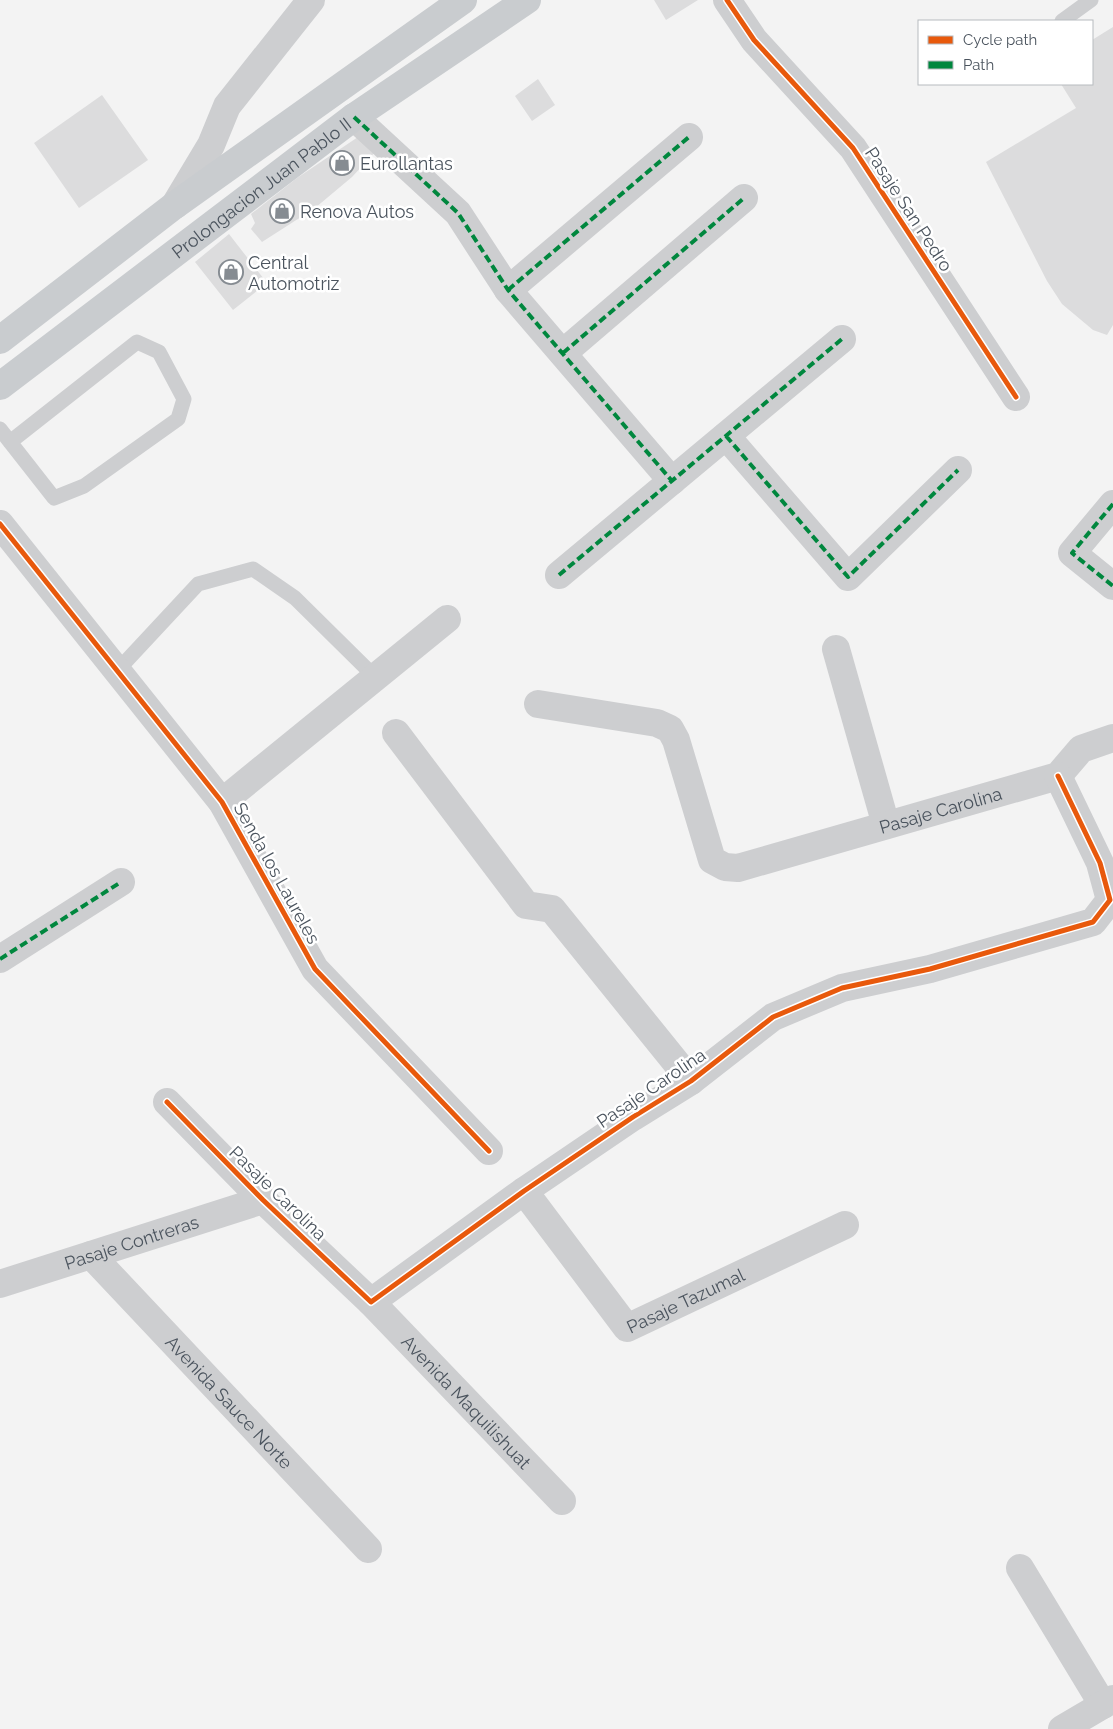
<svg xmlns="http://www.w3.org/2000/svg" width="1113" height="1729" font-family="Raleway,sans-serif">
  <rect width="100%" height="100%" fill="#f3f3f3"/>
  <path fill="#dcdcdd" d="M 654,0 L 698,0 L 666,20 Z
    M 1113,27 L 1113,325 L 1107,335 L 1093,330 L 1062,304 L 1047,281 L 986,162 L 1076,108 L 1061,84 L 1092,84 L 1092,40 Z
    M 538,79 L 555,105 L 532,121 L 515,96 Z
    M 102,95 L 148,160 L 79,208 L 34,143 Z
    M 358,137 L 377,150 L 352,177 L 315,208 L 262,242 L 251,229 L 255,223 L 251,214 L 297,178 Z
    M 229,234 L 267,283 L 233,310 L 195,262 Z"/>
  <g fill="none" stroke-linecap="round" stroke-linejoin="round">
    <path stroke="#cdced0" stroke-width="15" d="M 1062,21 L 1091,0
      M 0,429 L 54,498 L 84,486 L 178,419 L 184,399 L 159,352 L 137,342 L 10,442
      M 117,671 L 198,584 L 253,569 L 295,598 L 375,677"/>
    <g stroke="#cdced0" stroke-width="28">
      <path d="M 727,0 L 754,40 L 853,148 L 1016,397"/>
      <path d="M 354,117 L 458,213 L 508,290 L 672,481"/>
      <path d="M 175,205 L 211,145 L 227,106 L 311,0"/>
      <path d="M 508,290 L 689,137"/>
      <path d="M 563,353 L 744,198"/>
      <path d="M 726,436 L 848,577 L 958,470"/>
      <path d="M 1113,504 L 1072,553 L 1113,586"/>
      <path d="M 0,524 L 222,802 L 315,969 L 489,1151"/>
      <path d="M 559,575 L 842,339"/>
      <path d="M 836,649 L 886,825"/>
      <path id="s1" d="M 538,704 L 657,723 L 670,729 L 676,740 L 712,860 L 725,867 L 738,868 L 1058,776 L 1081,749 L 1113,738"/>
      <path d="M 396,733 L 526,905 L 552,909 L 691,1081"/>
      <path d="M 222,802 L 447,619"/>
      <path d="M 0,959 L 121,882"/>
      <path d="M 167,1102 L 263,1200 L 371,1302 L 524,1191 L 633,1117 L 691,1081 L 773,1017 L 842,988 L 930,969 L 1093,922 L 1110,900 L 1100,863 L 1058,776"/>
      <path id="s2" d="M 524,1191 L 627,1328 L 845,1225"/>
      <path id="s3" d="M 91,1255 L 368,1549"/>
      <path id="s4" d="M 0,1284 L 263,1200"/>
      <path id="s5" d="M 371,1302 L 562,1501"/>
      <path d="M 1020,1568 L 1103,1705"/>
      <path d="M 1062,1729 L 1113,1699"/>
    </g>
    <g stroke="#c9cccf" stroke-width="28">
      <path d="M 0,340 L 175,205 L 463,0"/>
      <path id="s6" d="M 0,386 L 354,117 L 527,0"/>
    </g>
    <path stroke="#00873e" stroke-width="4" stroke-dasharray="8 4" stroke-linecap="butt" d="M 354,117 L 458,213 L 508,290 L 672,481
      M 508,290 L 689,137
      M 563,353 L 744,198
      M 726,436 L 848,577 L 958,470
      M 1113,504 L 1072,553 L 1113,586
      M 559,575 L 842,339
      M 0,959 L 121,882"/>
    <defs>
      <path id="cycleway" d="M 727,0 L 754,40 L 853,148 L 1016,397
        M 0,524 L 222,802 L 315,969 L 489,1151
        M 167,1102 L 263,1200 L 371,1302 L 524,1191 L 633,1117 L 691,1081 L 773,1017 L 842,988 L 930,969 L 1093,922 L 1110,900 L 1100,863 L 1058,776"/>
    </defs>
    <use href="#cycleway" stroke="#fff" stroke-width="8"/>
    <use href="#cycleway" stroke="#e8590c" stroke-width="5"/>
  </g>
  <defs>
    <symbol id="shop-ring" viewBox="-11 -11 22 22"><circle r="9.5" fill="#fff" stroke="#868c92" stroke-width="1.5"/><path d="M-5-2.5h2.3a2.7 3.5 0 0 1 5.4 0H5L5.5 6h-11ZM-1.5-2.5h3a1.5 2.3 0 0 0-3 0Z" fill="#868c92"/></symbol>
  </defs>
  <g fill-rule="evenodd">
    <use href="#shop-ring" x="328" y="149" width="28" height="28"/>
    <use href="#shop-ring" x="268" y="197" width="28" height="28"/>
    <use href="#shop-ring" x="217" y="258" width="28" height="28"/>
  </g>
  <g text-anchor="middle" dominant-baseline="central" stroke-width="5" stroke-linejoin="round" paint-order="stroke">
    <g font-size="18" fill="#4b545e" stroke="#fff" text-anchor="start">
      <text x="360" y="163">Eurollantas</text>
      <text x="300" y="211">Renova Autos</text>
      <text x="248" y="262">Central<tspan x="248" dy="21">Automotriz</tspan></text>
    </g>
    <g font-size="18" fill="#4b545e" stroke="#fff">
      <text stroke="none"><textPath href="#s6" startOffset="328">Prolongacion Juan Pablo II</textPath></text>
      <text transform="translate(909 209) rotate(57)">Pasaje San Pedro</text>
      <text stroke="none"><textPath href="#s1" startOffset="511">Pasaje Carolina</textPath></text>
      <text transform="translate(277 873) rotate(61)">Senda los Laureles</text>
      <text transform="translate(651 1088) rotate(-34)">Pasaje Carolina</text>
      <text transform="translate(278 1193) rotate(44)">Pasaje Carolina</text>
      <text stroke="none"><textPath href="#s4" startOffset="138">Pasaje Contreras</textPath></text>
      <text stroke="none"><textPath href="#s2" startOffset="236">Pasaje Tazumal</textPath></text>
      <text stroke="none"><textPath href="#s5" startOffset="138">Avenida Maquilishuat</textPath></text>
      <text stroke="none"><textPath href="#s3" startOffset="202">Avenida Sauce Norte</textPath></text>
    </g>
  </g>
  <rect x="918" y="20" width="175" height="65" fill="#ffffff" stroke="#b7bbbf"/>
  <rect x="928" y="36" width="25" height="8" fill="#e8590c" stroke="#b7bbbf"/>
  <text x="963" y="45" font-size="15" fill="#4b545e">Cycle path</text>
  <rect x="928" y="61" width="25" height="8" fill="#00873e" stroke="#b7bbbf"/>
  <text x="963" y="70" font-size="15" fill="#4b545e">Path</text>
</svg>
